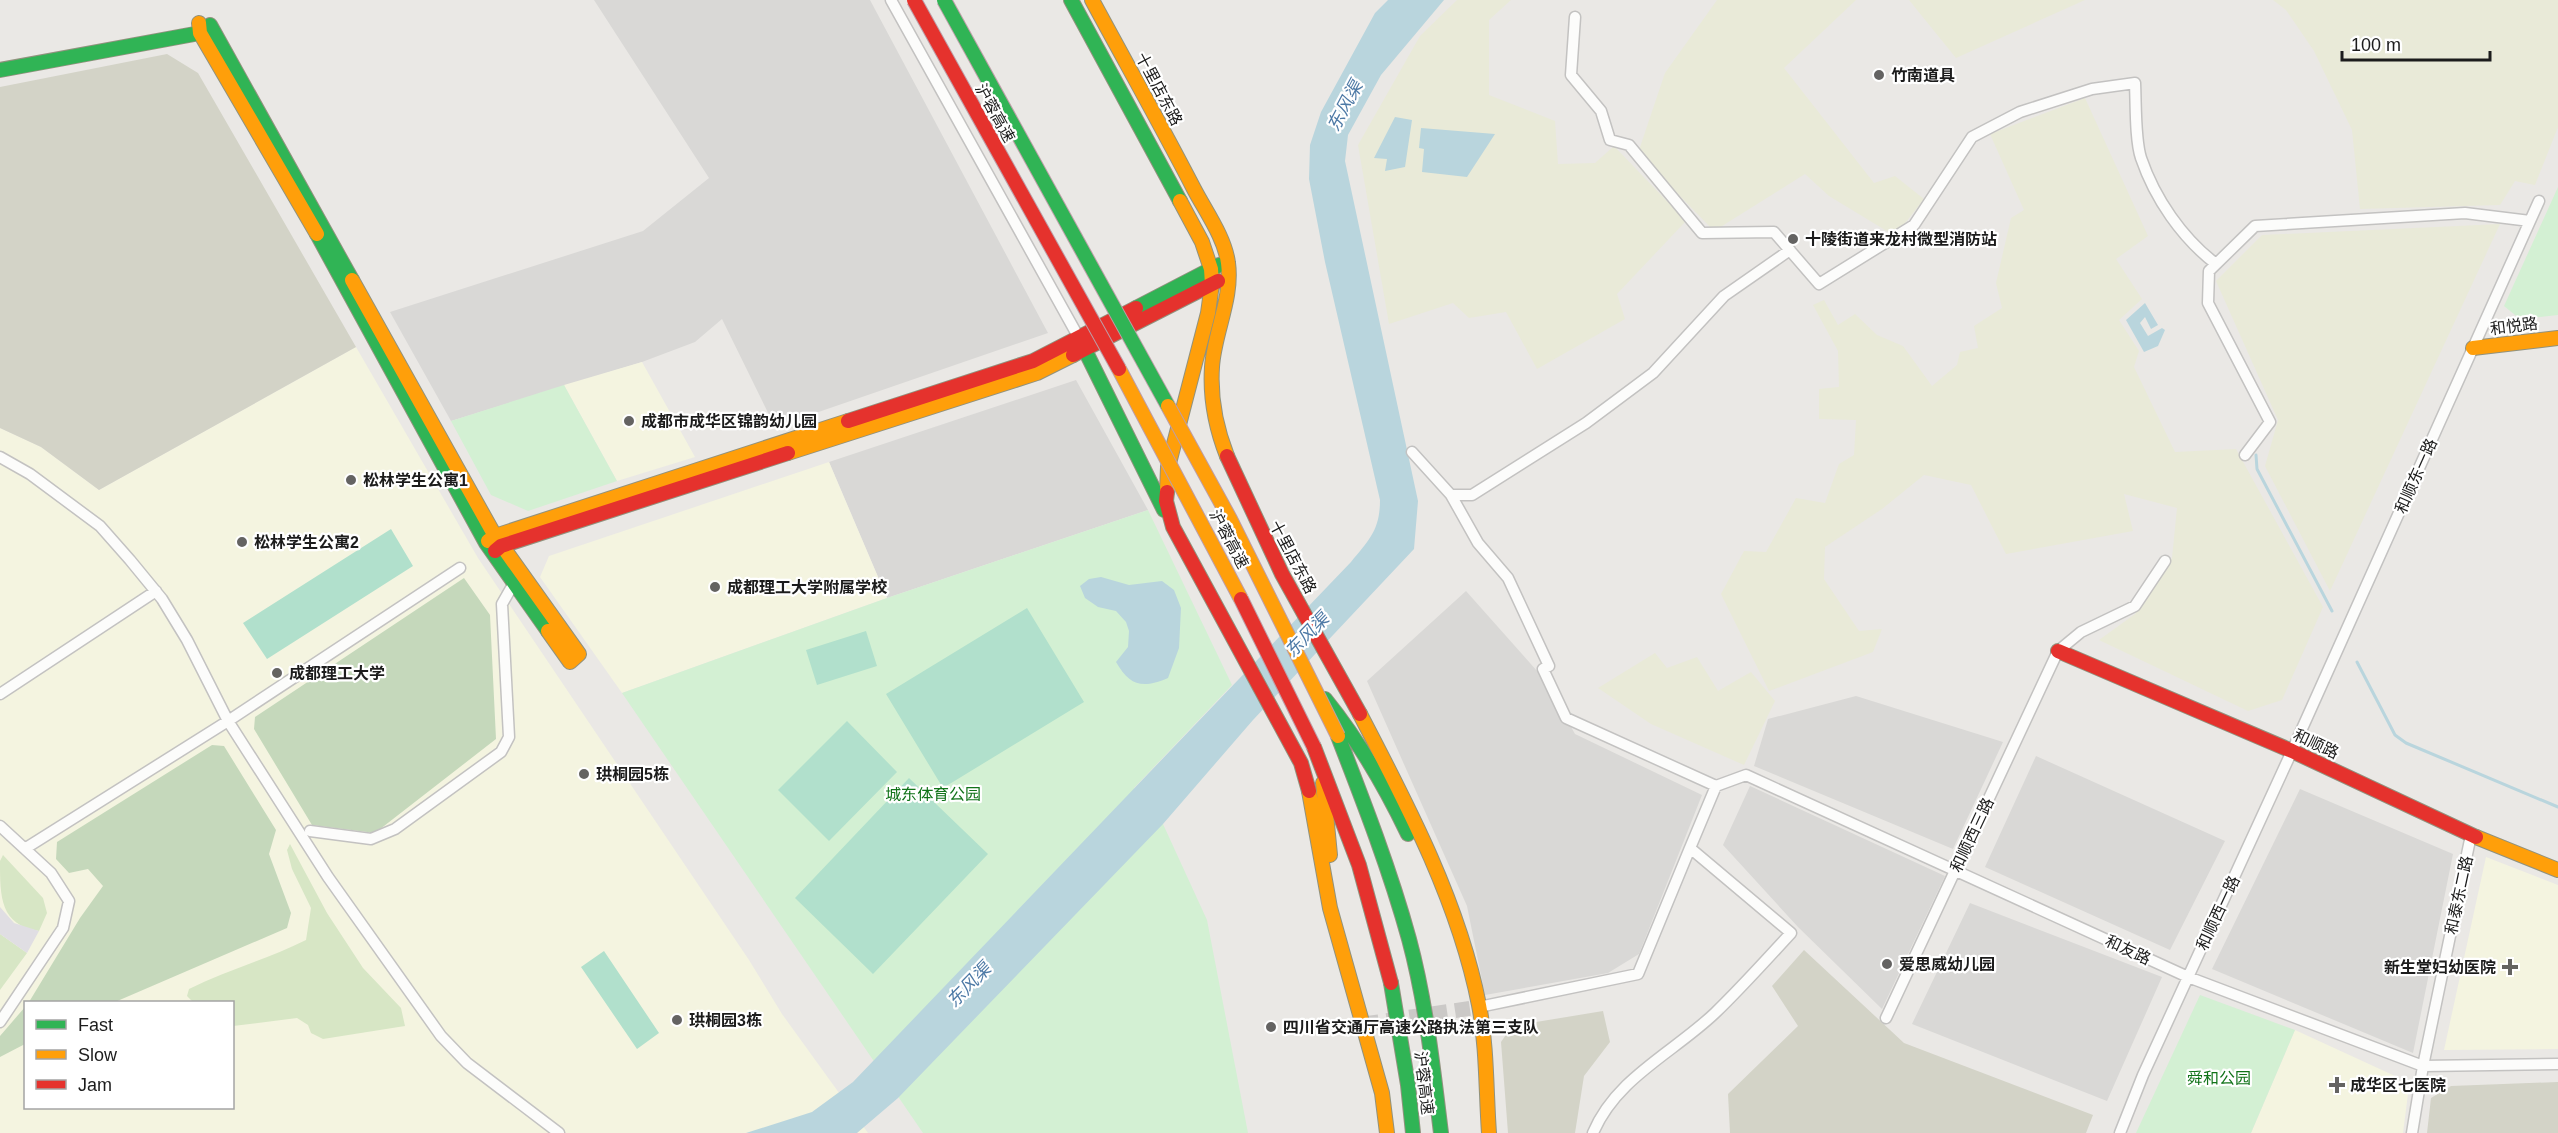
<svg xmlns="http://www.w3.org/2000/svg" width="2558" height="1133" font-family="Helvetica,'Noto Sans SC',sans-serif">
  <rect width="100%" height="100%" fill="#eae8e5"/>
  <path fill="#d9d8d6" d="M 594,0 L 870,0 L 1048,333 L 775,427 L 722,319 L 695,342 L 642,362 L 451,421 L 390,312 L 643,231 L 709,178 Z
    M 1076,380 L 1148,510 L 887,598 L 829,462 Z
    M 1466,591 L 1545,680 L 1575,734 L 1702,795 L 1639,954 L 1608,973 L 1485,995 L 1467,906 L 1367,681 Z
    M 1856,696 L 2003,742 L 1953,849 L 1754,766 L 1768,719 Z
    M 2036,756 L 2225,841 L 2170,950 L 1985,867 Z
    M 1750,786 L 1945,876 L 1882,1009 L 1798,927 L 1723,845 Z
    M 2300,789 L 2453,854 L 2413,1053 L 2212,969 Z
    M 1970,903 L 2162,977 L 2107,1101 L 1912,1024 Z"/>
  <path fill="#f4f4e0" fill-rule="evenodd" d="M 356,347 L 478,558 L 749,960 L 782,1014 L 868,1133 L 0,1133 L 0,428 L 41,447 L 99,490 ZM 26,1002 L 232,1002 L 232,1108 L 26,1108 Z
    M 642,362 L 695,457 L 617,481 L 564,385 Z
    M 829,462 L 887,598 L 622,693 L 540,577 L 549,556 Z
    M 2486,857 L 2558,885 L 2558,1049 L 2444,1050 Z
    M 2295,1030 L 2395,1076 L 2408,1094 L 2403,1133 L 2251,1133 Z"/>
  <path fill="#d3d3c7" d="M 167,54 L 198,73 L 356,347 L 99,490 L 41,447 L 0,428 L 0,87 Z
    M 1804,950 L 1904,1043 L 2093,1115 L 2086,1133 L 1730,1133 L 1728,1094 L 1798,1026 L 1772,986 Z
    M 1603,1011 L 1610,1042 L 1584,1076 L 1575,1133 L 1508,1133 L 1501,1042 L 1512,1026 Z
    M 2558,1082 L 2558,1133 L 2427,1133 L 2431,1098 L 2451,1086 Z"/>
  <path fill="#e9ead8" d="M 1457,0 L 1511,0 L 1489,20 L 1489,95 L 1555,121 L 1558,164 L 1595,163 L 1614,146 L 1686,221 L 1617,294 L 1625,319 L 1537,369 L 1506,312 L 1469,318 L 1453,303 L 1389,324 L 1358,145 L 1420,36 Z
    M 1717,0 L 1856,0 L 1784,68 L 1874,183 L 1895,176 L 1924,199 L 1895,236 L 1829,196 L 1805,174 L 1714,231 L 1638,153 L 1665,73 Z
    M 1909,0 L 2085,0 L 1956,58 Z
    M 2273,0 L 2558,0 L 2558,127 L 2535,185 L 2515,181 L 2500,205 L 2360,209 L 2352,130 L 2314,51 L 2286,10 Z
    M 2085,98 L 2148,236 L 2116,259 L 2142,299 L 2119,320 L 2139,351 L 2134,367 L 2175,452 L 2236,449 L 2323,607 L 2282,700 L 2248,711 L 2099,640 L 2135,614 L 2172,558 L 2177,508 L 2124,494 L 2133,531 L 2006,554 L 1971,485 L 1924,475 L 1882,509 L 1825,547 L 1824,579 L 1859,631 L 1882,629 L 1873,652 L 1769,691 L 1721,594 L 1744,551 L 1766,552 L 1796,498 L 1825,503 L 1839,464 L 1854,455 L 1856,420 L 1819,419 L 1819,389 L 1839,387 L 1838,351 L 1813,305 L 1824,300 L 1838,325 L 1855,314 L 1877,335 L 1903,346 L 1932,386 L 1957,365 L 1960,352 L 1978,348 L 1974,326 L 2002,308 L 1996,283 L 2011,218 L 2024,210 L 1990,134 Z
    M 2500,224 L 2330,591 L 2265,466 L 2278,420 L 2216,281 L 2262,235 Z
    M 1655,653 L 1667,668 L 1697,657 L 1718,691 L 1751,672 L 1775,701 L 1744,765 L 1651,724 L 1598,688 Z"/>
  <path fill="#d7e6c5" d="M 290,844 L 327,913 L 363,968 L 401,1008 L 405,1026 L 323,1039 L 311,1033 L 308,1025 L 297,1018 L 233,1026 L 232,1002 L 193,1002 L 187,996 L 189,989 C 227,970 268,959 306,940 L 311,908 L 292,869 L 287,850 Z
    M 3,855 L 43,898 L 47,913 L 39,931 C 0,925 0,897 0,861 Z
    M 0,934 L 27,953 L 0,990 Z"/>
  <path fill="#c5d8bb" d="M 464,578 L 490,615 L 496,739 L 375,833 L 312,825 L 254,729 L 255,717 Z
    M 212,745 L 224,746 L 276,830 L 269,854 L 291,913 L 287,928 L 115,1002 L 29,1002 L 80,918 L 103,886 L 88,869 L 69,873 L 56,859 L 57,842 Z
    M 25,1007 L 25,1044 L 0,1057 L 0,1036 Z"/>
  <path fill="#d3f0d3" d="M 2558,187 L 2558,315 L 2520,319 L 2504,306 Z
    M 564,385 L 617,481 L 528,511 L 491,495 L 451,421 Z
    M 1148,510 L 1232,685 L 1134,788 L 1163,824 L 1207,920 L 1248,1133 L 923,1133 L 622,693 L 887,598 Z
    M 2200,995 L 2295,1030 L 2251,1133 L 2136,1133 Z"/>
  <path fill="#b1e0cc" d="M 391,529 L 413,566 L 267,659 L 243,623 Z
    M 1027,608 L 1084,702 L 943,788 L 886,694 Z
    M 866,631 L 877,666 L 817,685 L 806,650 Z
    M 847,721 L 897,772 L 829,841 L 778,790 Z
    M 909,778 L 988,854 L 873,974 L 795,898 Z
    M 604,951 L 659,1033 L 637,1049 L 581,967 Z"/>
  <path fill="#e0dee3" d="M 0,907 L 14,923 L 39,931 L 27,953 L 0,934 Z"/>
  <path fill="#b9d5dd" d="M 1388,0 L 1444,0 L 1381,75 L 1348,135 L 1345,161 L 1418,501 L 1414,549 L 1253,720 L 1163,824 L 898,1098 L 857,1133 L 746,1133 L 812,1112 L 853,1082 L 1351,562 C 1369,540 1380,530 1380,500 L 1325,262 L 1309,179 L 1310,145 L 1321,112 L 1375,13 Z
    M 1395,117 L 1412,120 L 1405,167 L 1385,171 L 1387,159 L 1374,158 Z
    M 1421,128 L 1495,134 L 1467,177 L 1422,172 L 1424,149 L 1419,148 Z
    M 2145,303 L 2158,325 L 2151,329 L 2145,317 L 2140,323 L 2148,336 L 2162,328 L 2165,330 L 2158,346 L 2144,352 L 2126,320 Z
    M 1101,577 L 1129,585 L 1162,581 L 1174,590 L 1181,608 L 1179,648 L 1168,678 C 1142,689 1130,686 1116,662 L 1128,647 L 1129,631 L 1126,622 L 1116,611 L 1098,607 L 1085,598 L 1080,586 L 1089,579 Z"/>
  <g fill="none" stroke-linecap="round" stroke-linejoin="round">
    <path stroke="#b9d5dd" stroke-width="3" d="M 2256,455 L 2257,469 L 2332,611
      M 2357,662 L 2395,735 L 2406,743 L 2558,807"/>
    <path stroke="#cbc9c7" stroke-width="15" stroke-dasharray="15 8" stroke-linecap="butt" d="M 1364,1024 L 1479,1007"/>
    <defs>
      <path id="street" d="M 891,0 L 1079,338
        M 1575,17 L 1571,75 L 1601,111 L 1610,140 L 1629,145 L 1702,233 L 1774,232 L 1819,284 L 1914,225 L 1972,137 L 2020,112 L 2092,89 L 2135,83 C 2136,104 2135,140 2141,158 C 2155,199 2182,238 2216,264
        M 1412,452 L 1451,495 L 1478,543 L 1508,578 L 1549,666 L 1543,669 L 1566,718 L 1716,786 L 1690,848 L 1791,933 C 1766,960 1741,988 1715,1013 C 1673,1053 1616,1078 1593,1133
        M 2245,455 L 2270,422 L 2208,303 L 2209,271 L 2255,226 L 2465,213 L 2530,221
        M 0,457 L 30,474 L 100,526 L 130,560 L 162,599 L 187,640 L 228,721 L 328,877 L 441,1036 L 467,1063 L 559,1133
        M 1451,495 L 1472,495 L 1586,423 L 1653,373 L 1724,296 L 1790,250
        M 0,694 L 156,591
        M 1716,786 L 1746,775 L 2188,977 L 2423,1066 L 2558,1064
        M 0,826 L 51,873 L 69,901 L 63,928 L 0,1022
        M 310,831 L 371,839 L 395,829 L 501,752 L 509,737 L 502,604 L 514,583
        M 26,848 L 228,721 L 460,568
        M 1479,1007 L 1638,974 L 1690,848
        M 1886,1018 L 2058,651 L 2081,632 L 2135,606 L 2165,561
        M 2120,1133 L 2143,1075 L 2292,751 L 2539,201
        M 2412,1133 L 2423,1066 L 2471,835"/>
      <path id="fast" d="M 1071,0 L 1180,201
        M 210,25 L 352,280
        M 0,70 L 200,33 L 208,27
        M 317,234 L 486,543 L 548,631
        M 1136,308 L 1219,265
        M 1080,340 L 1164,510
        M 1325,699 C 1359,741 1385,786 1408,834
        M 1338,736 C 1364,803 1390,870 1409,939 C 1426,1002 1433,1068 1441,1133
        M 1391,983 L 1408,1085 L 1413,1133"/>
      <path id="slow" d="M 1092,0 C 1126,63 1161,125 1194,189 C 1206,212 1225,238 1228,263 C 1233,298 1214,333 1212,367 C 1210,397 1216,428 1227,456
        M 199,23 L 200,33 L 317,234
        M 352,280 L 495,536 L 579,654 L 570,662 L 548,631
        M 2473,348 L 2558,338
        M 788,453 L 1037,373 L 1073,355
        M 1167,492 L 1168,467 L 1208,313 L 1212,284 L 1211,269 L 1202,242 L 1180,201
        M 488,541 L 495,536 L 848,421
        M 1360,714 C 1408,806 1459,903 1479,1005 C 1487,1047 1486,1091 1489,1133
        M 1323,783 L 1330,855
        M 1309,791 L 1330,908 L 1382,1093 L 1387,1133
        M 2476,837 L 2558,870"/>
      <path id="jam" d="M 1073,355 L 1218,281
        M 848,421 L 1033,361 L 1136,308
        M 1227,456 L 1282,574 L 1360,714
        M 1167,492 L 1166,501 L 1173,527 L 1301,763 L 1309,791
        M 495,551 L 501,546 L 788,453
        M 2058,651 L 2292,751 L 2476,837
        M 1314,747 L 1359,865 L 1391,983"/>
    </defs>
    <use href="#street" stroke="#c3c2c1" stroke-width="13"/>
    <use href="#fast" stroke="#91927e" stroke-width="16"/>
    <use href="#slow" stroke="#91927e" stroke-width="16"/>
    <use href="#jam" stroke="#91927e" stroke-width="16"/>
    <use href="#street" stroke="#fcfcfb" stroke-width="10"/>
    <use href="#fast" stroke="#30b455" stroke-width="14"/>
    <use href="#slow" stroke="#ff9f0a" stroke-width="14"/>
    <use href="#jam" stroke="#e5322d" stroke-width="14"/>
    <defs>
      <path id="fast-bridge" d="M 944,0 L 1168,406"/>
      <path id="slow-bridge" d="M 1119,369 L 1241,599
        M 1168,406 L 1230,519 L 1338,736"/>
      <path id="jam-bridge" d="M 914,0 L 1119,369
        M 1241,599 L 1314,747"/>
    </defs>
    <use href="#fast-bridge" stroke="#bd9ea7" stroke-width="16" stroke-linecap="butt"/>
    <use href="#slow-bridge" stroke="#bd9ea7" stroke-width="16" stroke-linecap="butt"/>
    <use href="#jam-bridge" stroke="#bd9ea7" stroke-width="16" stroke-linecap="butt"/>
    <use href="#fast-bridge" stroke="#30b455" stroke-width="14"/>
    <use href="#slow-bridge" stroke="#ff9f0a" stroke-width="14"/>
    <use href="#jam-bridge" stroke="#e5322d" stroke-width="14"/>
  </g>
  <g fill="#646362" stroke="#fff" stroke-width="2">
    <circle cx="1879" cy="75" r="6"/>
    <circle cx="1793" cy="239" r="6"/>
    <circle cx="629" cy="421" r="6"/>
    <circle cx="351" cy="480" r="6"/>
    <circle cx="242" cy="542" r="6"/>
    <circle cx="715" cy="587" r="6"/>
    <circle cx="277" cy="673" r="6"/>
    <circle cx="584" cy="774" r="6"/>
    <circle cx="1887" cy="964" r="6"/>
    <path d="M2507 958h6v6h6v6h-6v6h-6v-6h-6v-6h6z"/>
    <circle cx="677" cy="1020" r="6"/>
    <circle cx="1271" cy="1027" r="6"/>
    <path d="M2334 1076h6v6h6v6h-6v6h-6v-6h-6v-6h6z"/>
  </g>
  <g text-anchor="middle" dominant-baseline="central" stroke-width="4.5" stroke-linejoin="round" paint-order="stroke">
    <g font-size="16" font-weight="bold" fill="#1c1c1c" stroke="#fff" text-anchor="start">
      <text x="1891" y="75">竹南道具</text>
      <text x="1805" y="239">十陵街道来龙村微型消防站</text>
      <text x="641" y="421">成都市成华区锦韵幼儿园</text>
      <text x="363" y="480">松林学生公寓1</text>
      <text x="254" y="542">松林学生公寓2</text>
      <text x="727" y="587">成都理工大学附属学校</text>
      <text x="289" y="673">成都理工大学</text>
      <text x="596" y="774">珙桐园5栋</text>
      <text x="1899" y="964">爱思威幼儿园</text>
      <text x="2496" y="967" text-anchor="end">新生堂妇幼医院</text>
      <text x="689" y="1020">珙桐园3栋</text>
      <text x="1283" y="1027">四川省交通厅高速公路执法第三支队</text>
      <text x="2350" y="1085">成华区七医院</text>
    </g>
    <g font-size="16" fill="#1c1c1c" stroke="#fff">
      <text transform="translate(1159 89) rotate(62)">十里店东路</text>
      <text transform="translate(995 113) rotate(61)">沪蓉高速</text>
      <text transform="translate(2514 326) rotate(-7)">和悦路</text>
      <text transform="translate(2416 476) rotate(-66)">和顺东一路</text>
      <text transform="translate(1229 539) rotate(62)">沪蓉高速</text>
      <text transform="translate(1293 557) rotate(62)">十里店东路</text>
      <text transform="translate(2316 744) rotate(25)">和顺路</text>
      <text transform="translate(1972 835) rotate(-65)">和顺西三路</text>
      <text transform="translate(2459 895) rotate(-78)">和泰东二路</text>
      <text transform="translate(2218 913) rotate(-65)">和顺西一路</text>
      <text transform="translate(2128 950) rotate(25)">和友路</text>
      <text transform="translate(1424 1083) rotate(83)">沪蓉高速</text>
    </g>
    <g font-size="16" fill="#117319" stroke="#fff">
      <text x="933" y="794">城东体育公园</text>
      <text x="2219" y="1078">舜和公园</text>
    </g>
    <g font-size="18" font-style="italic" fill="#4e7aa6" stroke="#fff">
      <text transform="translate(1345 106) rotate(-62)">东风渠</text>
      <text transform="translate(1307 635) rotate(-46)">东风渠</text>
      <text transform="translate(969 985) rotate(-46)">东风渠</text>
    </g>
  </g>
  <rect x="24" y="1001" width="210" height="108" fill="#ffffff" stroke="#a4a4a4" stroke-width="1.5"/>
  <rect x="36" y="1020" width="30" height="9" fill="#30b455" stroke="#a4a4a4" stroke-width="1.5"/>
  <text x="78" y="1031" font-size="18" fill="#1c1c1c">Fast</text>
  <rect x="36" y="1050" width="30" height="9" fill="#ff9f0a" stroke="#a4a4a4" stroke-width="1.5"/>
  <text x="78" y="1061" font-size="18" fill="#1c1c1c">Slow</text>
  <rect x="36" y="1080" width="30" height="9" fill="#e5322d" stroke="#a4a4a4" stroke-width="1.5"/>
  <text x="78" y="1091" font-size="18" fill="#1c1c1c">Jam</text>
  <path d="M2342 51v9h148v-9" fill="none" stroke="#1c1c1c" stroke-width="3"/>
  <text x="2351" y="51" font-size="18" fill="#1c1c1c" stroke="#ffffff" stroke-width="4.5" paint-order="stroke">100 m</text>
</svg>
